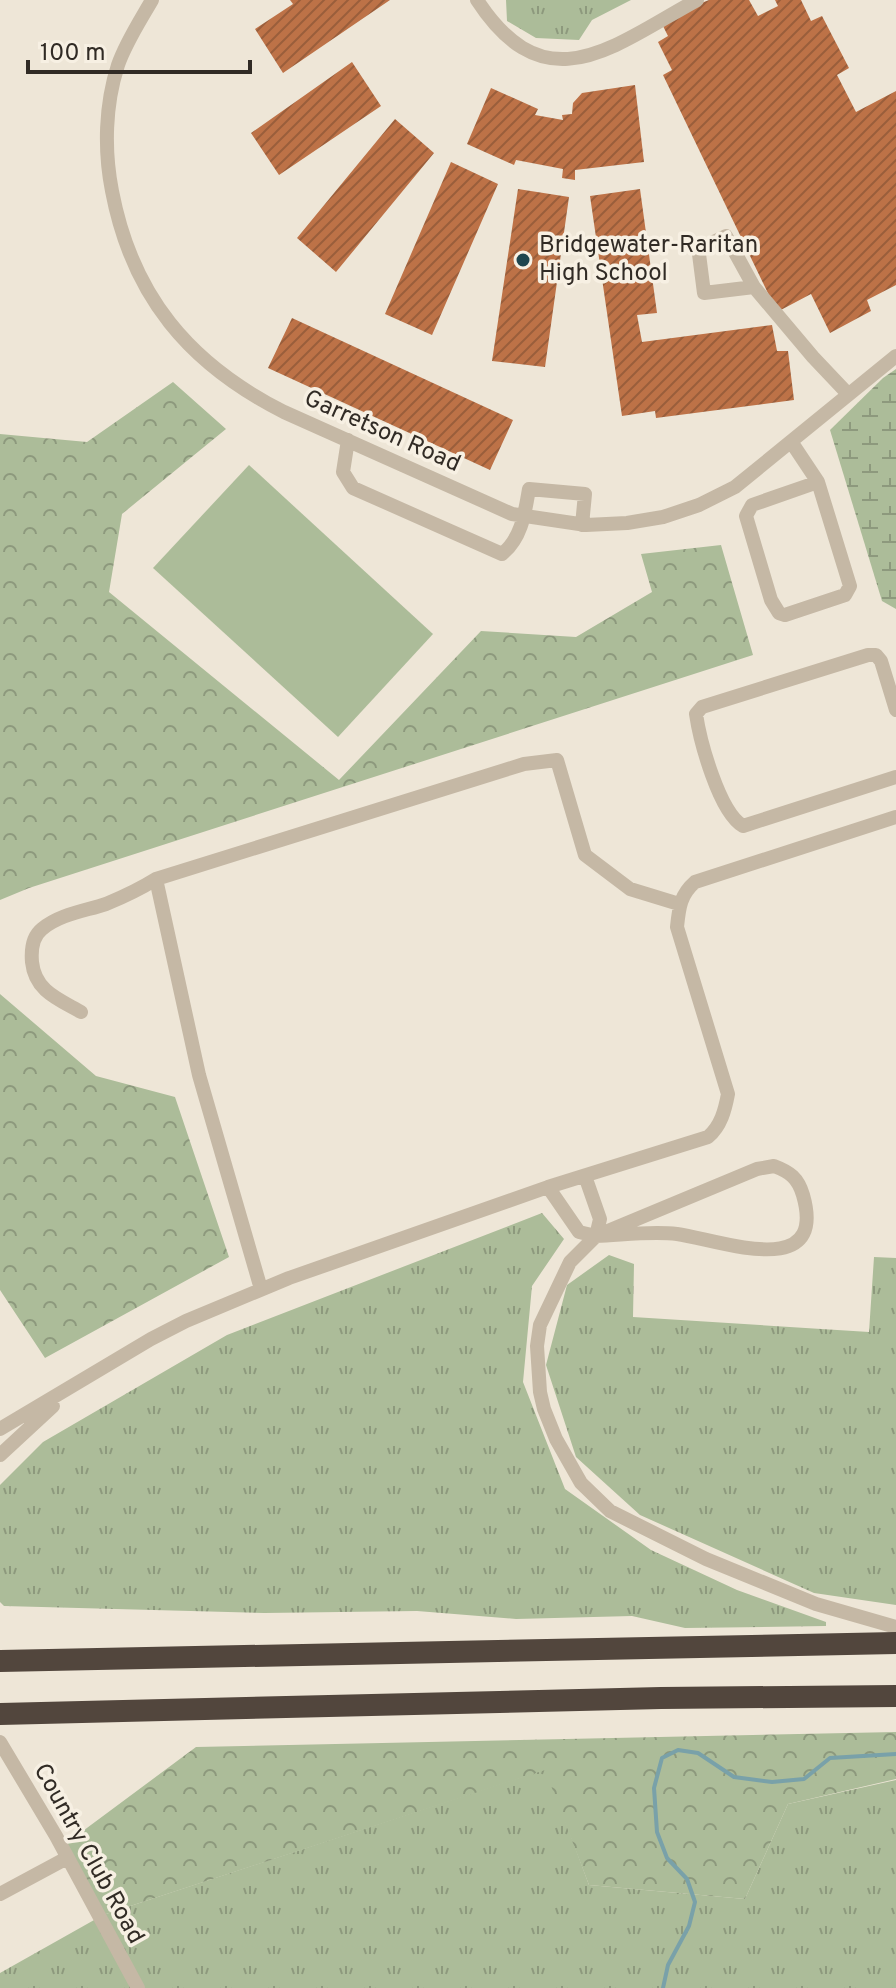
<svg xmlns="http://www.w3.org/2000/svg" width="896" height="1988" font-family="Overpass,sans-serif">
  <defs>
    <pattern id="grass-tufts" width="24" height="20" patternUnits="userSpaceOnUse" patternTransform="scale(2)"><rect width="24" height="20" fill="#acbc99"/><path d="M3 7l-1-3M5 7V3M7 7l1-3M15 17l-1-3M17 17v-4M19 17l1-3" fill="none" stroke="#8d997d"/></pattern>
    <pattern id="forest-crowns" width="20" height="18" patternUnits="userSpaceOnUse" patternTransform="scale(2)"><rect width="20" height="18" fill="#acbc99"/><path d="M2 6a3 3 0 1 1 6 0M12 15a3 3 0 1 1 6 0" fill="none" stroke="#8d997d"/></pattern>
    <pattern id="wetland-marsh" width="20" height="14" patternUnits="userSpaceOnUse" patternTransform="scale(2)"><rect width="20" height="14" fill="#acbc99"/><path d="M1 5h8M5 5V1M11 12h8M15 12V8" fill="none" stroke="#8d997d"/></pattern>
    <pattern id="building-hatch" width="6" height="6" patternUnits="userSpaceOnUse" patternTransform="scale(2)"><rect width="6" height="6" fill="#bd7247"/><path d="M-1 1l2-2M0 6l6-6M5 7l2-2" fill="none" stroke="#9a5e3b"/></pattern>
  </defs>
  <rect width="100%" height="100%" fill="#eee6d7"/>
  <path fill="url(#grass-tufts)" d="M 506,0 L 631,0 L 592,20 L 579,40 L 536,38 L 507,21 Z
    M 542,1213 L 564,1239 L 532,1286 L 523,1382 L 565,1489 L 651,1550 L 737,1590 L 826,1622 L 826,1626 L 685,1628 L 632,1616 L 516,1619 L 417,1611 L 264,1613 L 4,1606 L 0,1602 L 0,1485 L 43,1442 L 227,1335 Z
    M 609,1255 L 634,1264 L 633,1317 L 869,1332 L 874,1257 L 896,1258 L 896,1605 L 814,1593 L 640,1515 L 576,1457 L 546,1365 L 567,1285 Z
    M 546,1769 L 589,1885 L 745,1899 L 788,1804 L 896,1780 L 896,1988 L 0,1988 L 0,1973 L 103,1915 Z"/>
  <path fill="url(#forest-crowns)" d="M 173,382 L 226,429 L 122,514 L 109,592 L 339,780 L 481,631 L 576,637 L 652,592 L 641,554 L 721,545 L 753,655 L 29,888 L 0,900 L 0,434 L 87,442 Z
    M 0,994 L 96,1076 L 175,1097 L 229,1257 L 45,1358 L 0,1290 Z
    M 896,1732 L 896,1779 L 788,1804 L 745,1899 L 589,1885 L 545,1770 L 103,1915 L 64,1845 L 196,1747 Z"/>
  <path fill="url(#wetland-marsh)" d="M 896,369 L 896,609 L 882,601 L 830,430 L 883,378 Z"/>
  <path fill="#acbc99" d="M 249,465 L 433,634 L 338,737 L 153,568 Z"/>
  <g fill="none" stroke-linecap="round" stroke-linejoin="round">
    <path stroke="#79a1a9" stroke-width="4" d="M 663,1988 L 668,1965 L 689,1926 L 695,1902 L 687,1879 L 667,1858 L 657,1832 L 654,1788 L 662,1758 L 678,1750 L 698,1753 L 734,1777 L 772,1782 L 804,1779 L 830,1758 L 896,1754"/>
  </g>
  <path fill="url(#building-hatch)" d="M 290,0 L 390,0 L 283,73 L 255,29 L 293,4 Z
    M 709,0 L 749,0 L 758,16 L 778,6 L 775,0 L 801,0 L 811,21 L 822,16 L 849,68 L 837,75 L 856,112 L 896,91 L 896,285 L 867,300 L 871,311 L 830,333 L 811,294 L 777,312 L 663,75 L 672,70 L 658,42 L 668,36 L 662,24 L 684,10 Z
    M 352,62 L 381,106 L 279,175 L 251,133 Z
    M 635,85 L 644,162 L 575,170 L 575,180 L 562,178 L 563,169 L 516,160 L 514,165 L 467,144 L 491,88 L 538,109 L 535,115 L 563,120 L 562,115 L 572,114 L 573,103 L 582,93 Z
    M 395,119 L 434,153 L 336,272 L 297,238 Z
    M 451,162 L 498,184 L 432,335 L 385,314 Z
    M 518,189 L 569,197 L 545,367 L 492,361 Z
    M 640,189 L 657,313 L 637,315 L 642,342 L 772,325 L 777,351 L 788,351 L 794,400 L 656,418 L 655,411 L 622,416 L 590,196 Z
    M 292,318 L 513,420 L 490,470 L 268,368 Z"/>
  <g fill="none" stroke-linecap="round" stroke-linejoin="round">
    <path stroke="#c5b8a5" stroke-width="14" d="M 152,0 C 140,21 126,42 118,65 C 105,105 104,150 112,191 C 132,296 189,364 284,412 L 512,514 L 586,525 L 627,523 L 663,517 L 699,505 L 735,487 L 896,356
      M 477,0 C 546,106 613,46 697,0
      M 754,287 L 704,293 L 699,254 L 703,247 L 726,236 L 754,287 L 813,357 L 848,394
      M 348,440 L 343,472 L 353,488 L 502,554 C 522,538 525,512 529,489 L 585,494 L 582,525
      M 792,443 L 818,482 L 850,586 L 845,595 L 785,615 L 779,613 L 771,600 L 746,516 L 752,505 L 818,482
      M 896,710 L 881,661 L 876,655 L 868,655 L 702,707 L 696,714 C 700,741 719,812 743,826 L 896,777
      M 156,879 L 199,1075 L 261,1289
      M 81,1012 C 58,999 35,991 32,962 C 31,950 32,937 42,929 C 60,914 85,911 106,904 C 123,897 140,889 156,879 L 524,764 L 557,760 L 585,855 L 630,889 L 679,904
      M 774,1166 C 790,1172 798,1178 803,1195 C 828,1282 720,1240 677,1234 C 651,1231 623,1235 596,1236 L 757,1169 Z
      M 585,1176 L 600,1219 L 596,1236 L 570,1262 L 540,1325 L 537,1346 L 540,1392 L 544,1409 L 556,1439 L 581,1483 L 610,1511 L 706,1559 L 816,1604 L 896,1627
      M 548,1187 L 579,1232 L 596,1236
      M 0,1429 L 151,1339 L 186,1321 L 289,1278 L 548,1187 L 708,1137 C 721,1126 725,1110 728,1094 L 677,927 C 679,908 680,895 695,882 L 896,817
      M 0,1455 L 53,1406
      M 0,1742 L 56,1836 L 138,1988
      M 0,1894 L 67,1858"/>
    <path stroke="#52463d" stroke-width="22" d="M 0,1661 L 896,1643
      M 0,1714 L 661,1698 L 896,1696"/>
  </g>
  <circle fill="#1e464f" stroke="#f7f0e3" stroke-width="3" cx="523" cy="260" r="8"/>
  <g text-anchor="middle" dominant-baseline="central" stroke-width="7" stroke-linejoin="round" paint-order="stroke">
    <g font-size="24" fill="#312b25" stroke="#f7f0e3" text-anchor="start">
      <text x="539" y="246">Bridgewater-Raritan<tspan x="539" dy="28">High School</tspan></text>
    </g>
    <g font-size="24" fill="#312b25" stroke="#f7f0e3">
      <text transform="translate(382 432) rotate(24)">Garretson Road</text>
      <text transform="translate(88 1854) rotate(61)">Country Club Road</text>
    </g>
  </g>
  <path d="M28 60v12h222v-12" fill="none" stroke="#312b25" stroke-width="4"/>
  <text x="40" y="60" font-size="24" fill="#312b25" stroke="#f7f0e3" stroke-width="6" paint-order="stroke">100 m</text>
</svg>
